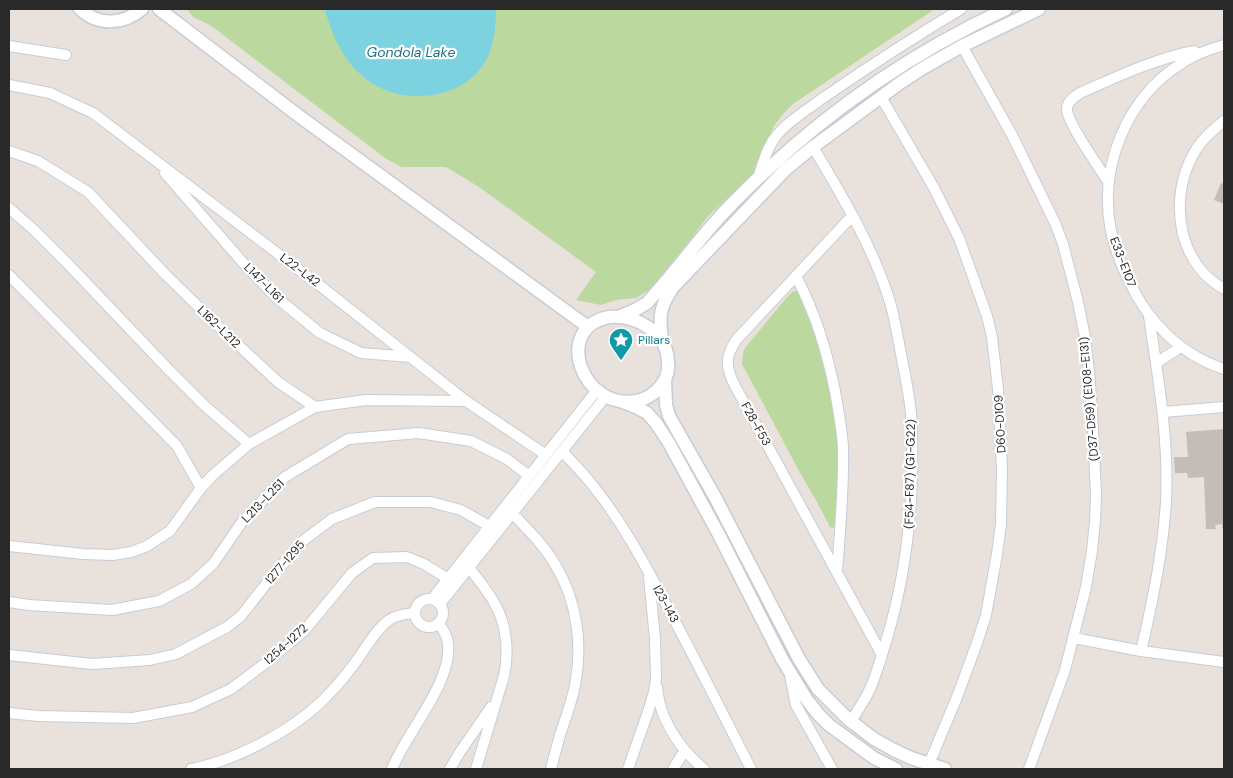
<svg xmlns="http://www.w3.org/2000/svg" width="1233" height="778" font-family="'DM Sans',sans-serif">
  <rect width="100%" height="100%" fill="#e9e2dc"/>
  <path fill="#bbd99f" d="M 187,9 L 935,9 L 793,104 L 782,115 L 774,126 L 755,171 L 744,183 L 709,215 L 671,265 L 649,290 L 636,298 L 616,300 L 601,305 L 576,300 L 596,272 L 479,187 L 446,167 L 401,167 L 385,158 L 210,25 L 193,17 Z
    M 795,291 C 796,291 797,291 798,292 C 813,304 836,413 838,435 C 840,465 840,495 838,526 L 834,528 L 830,527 L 817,502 L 799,471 L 742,364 L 743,354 L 745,348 L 787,297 L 792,292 Z"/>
  <path fill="#7cd3df" d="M 325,9 L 496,9 C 496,27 494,48 484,64 C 461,99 407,105 373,84 C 347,68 332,38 325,9 Z"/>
  <path fill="#c2bdb8" d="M 1221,183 L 1224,184 L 1224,204 L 1214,200 Z
    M 1224,429 L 1224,528 L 1222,528 L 1222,524 L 1215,525 L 1216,529 L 1206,529 L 1204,477 L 1188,478 L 1187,473 L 1175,473 L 1174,457 L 1188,457 L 1186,432 Z"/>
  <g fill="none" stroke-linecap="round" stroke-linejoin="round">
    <defs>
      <path id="minor" d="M 1224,45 C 1210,49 1195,54 1182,63 C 1127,97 1098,167 1111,231 C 1115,249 1121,265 1129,281 C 1148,322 1181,355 1224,369
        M 9,46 L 66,55
        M 962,46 L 1012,135 L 1055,223 L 1063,244 L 1078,302 L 1085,337 L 1089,372 L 1092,411 L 1096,495 L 1095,521 L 1092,551 L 1086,587 L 1065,670 L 1029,769
        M 9,85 L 50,93 L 93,113 L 323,288 L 466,401 L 546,455
        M 881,97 L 934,188 L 959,238 L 987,316 L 992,337 L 998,389 L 1002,470 L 1001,524 L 997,554 L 986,615 L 977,643 L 957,697 L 929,764
        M 1224,121 C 1214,129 1204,137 1197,148 C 1174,184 1173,236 1201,270 C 1207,278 1216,284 1224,289
        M 813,147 C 842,196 872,245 889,299 C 894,314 896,329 899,343 C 903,367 909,390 911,414 C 913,435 912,457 912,478 C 910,534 903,585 887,638 C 882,655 877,673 870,689 C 865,700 858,710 851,721
        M 9,151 L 38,161 L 88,192 L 165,274 L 221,329 L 278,382 L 315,407 L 366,400 L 466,401
        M 165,173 L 245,265 L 277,298 L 320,333 L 361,353 L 410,357
        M 758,178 C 762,166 766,150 774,139 C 785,123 807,110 823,98 C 868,67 914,37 961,9
        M 1109,183 C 1101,170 1065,120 1067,108 C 1068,101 1074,97 1080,93 C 1117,77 1154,59 1194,51
        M 9,208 L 34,230 L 69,265 L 168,369 L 205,406 L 249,444
        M 852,216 L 737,339 C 725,356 725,367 735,386 L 882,655
        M 9,275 L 177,446 L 201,488
        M 796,276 C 816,315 826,348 835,391 C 838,409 842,428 843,447 C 844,489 840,531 837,572
        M 1156,363 L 1181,347
        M 1163,412 L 1224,407
        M 562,451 C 574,464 587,477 597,491 C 623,524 643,561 662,597 C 693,654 722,712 751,769
        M 512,513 C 528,530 545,546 556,566 C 577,601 583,645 575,685 C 572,701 566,717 561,732 C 557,745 554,757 551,769
        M 9,546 L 83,554 L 113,555 L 131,552 L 147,546 L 170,531 L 201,488 L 213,475 L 249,444 L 315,407
        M 469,567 C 478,580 489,592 496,606 C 507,627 509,653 504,676 L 476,769
        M415 613a14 14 0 1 1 28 0a14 14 0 1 1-28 0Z
        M 432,599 L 597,390
        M 9,602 L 29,605 L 112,610 L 159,601 L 191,584 L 213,564 L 242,522 L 285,477 L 348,439 L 419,433 L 471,441 L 507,459 L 529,476
        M 440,604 L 606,396
        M 1074,638 L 1141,651 L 1224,662
        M 1141,651 C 1153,601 1163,552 1166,501 C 1169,439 1158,377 1149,316
        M 9,655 L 92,664 L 150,660 L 176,654 L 227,627 L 241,616 L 274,574 L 304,540 L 332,519 L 375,502 L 431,502 L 461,510 L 489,526
        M 790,675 L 796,705 L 832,769
        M 657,687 C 658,695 659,703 662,711 C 670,733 686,754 704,769
        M 9,713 L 38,716 L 133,718 L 192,707 L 231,689 L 267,662 L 304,631 L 352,573 L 373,558 L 407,557 L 424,564 L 448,579
        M 191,769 C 236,761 297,728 328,695 C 340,683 350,670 360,656 C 368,644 377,629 389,620 C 396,615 406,614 414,613
        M 392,769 C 406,733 453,682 448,643 C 447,635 443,629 438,623
        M 450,769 L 460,752 L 491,707
        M 628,769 L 649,709 L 654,692 L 656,679 L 655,639 L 649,577
        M 673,769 L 685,750"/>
      <path id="tertiary" d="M 80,9 C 98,26 123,25 142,9
        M 159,9 L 299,116 L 588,327
        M 609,317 C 637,315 667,332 668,362 C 669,372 666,380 660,387 C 654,394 646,399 637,401 C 582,411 552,328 609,317 Z
        M 618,317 L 635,310 L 647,303 C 675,273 699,238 728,208 C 807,126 902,57 1006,9
        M 662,341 C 659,316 659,307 674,286 L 786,169 L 813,147 L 900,83 L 923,68 L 962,46 L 1039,9
        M 665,380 L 666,405 L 669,416 L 715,497 L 799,659 L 818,689 L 848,719 L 874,739 L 894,750 L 911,758 L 945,769
        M 620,401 L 638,408 L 647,413 L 656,423 L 669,443 L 718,533 L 782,659 L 807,700 L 819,715 L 829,725 L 874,758 L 896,769"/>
    </defs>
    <use href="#minor" stroke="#c8ccd5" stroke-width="12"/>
    <use href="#tertiary" stroke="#c8ccd5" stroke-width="15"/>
    <use href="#minor" stroke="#fff" stroke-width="10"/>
    <use href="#tertiary" stroke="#fff" stroke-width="12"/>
  </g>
  <defs>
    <symbol id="sight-pin" viewBox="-11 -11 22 30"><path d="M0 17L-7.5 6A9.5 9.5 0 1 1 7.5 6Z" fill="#0f9aa8" stroke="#fff"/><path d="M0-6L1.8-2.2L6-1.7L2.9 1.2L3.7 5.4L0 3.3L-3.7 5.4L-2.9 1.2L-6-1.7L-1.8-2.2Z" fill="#fff"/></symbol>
  </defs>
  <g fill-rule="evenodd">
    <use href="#sight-pin" x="607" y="326" width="28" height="38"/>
  </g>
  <g text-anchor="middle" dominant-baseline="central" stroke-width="4.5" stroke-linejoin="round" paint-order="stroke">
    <g font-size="12" fill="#292929" stroke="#fff">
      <text transform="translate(1123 262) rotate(69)">E33-E107</text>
      <text transform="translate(300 270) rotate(37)">L22-L42</text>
      <text transform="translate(264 283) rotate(45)">L147-L161</text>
      <text transform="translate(219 327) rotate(44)">L162-L212</text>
      <text transform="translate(1089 399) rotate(-95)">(D37-D59) (E108-E131)</text>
      <text transform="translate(756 424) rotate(61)">F28-F53</text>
      <text transform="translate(1000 424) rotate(-93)">D60-D109</text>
      <text transform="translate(910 474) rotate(-89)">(F54-F87) (G1-G22)</text>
      <text transform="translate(263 501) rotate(-46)">L213-L251</text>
      <text transform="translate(285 562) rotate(-49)">I277-I295</text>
      <text transform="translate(666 604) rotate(61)">I23-I43</text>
      <text transform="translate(286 644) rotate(-42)">I254-I272</text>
    </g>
    <g font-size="12" fill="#0d838f" stroke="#fff" text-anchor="start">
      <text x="638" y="340">Pillars</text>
    </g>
    <g font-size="14" font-style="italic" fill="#1e7288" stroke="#fff">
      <text x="411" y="52">Gondola Lake</text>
    </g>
  </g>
  <rect width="1233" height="778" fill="none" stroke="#292929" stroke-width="20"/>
</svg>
